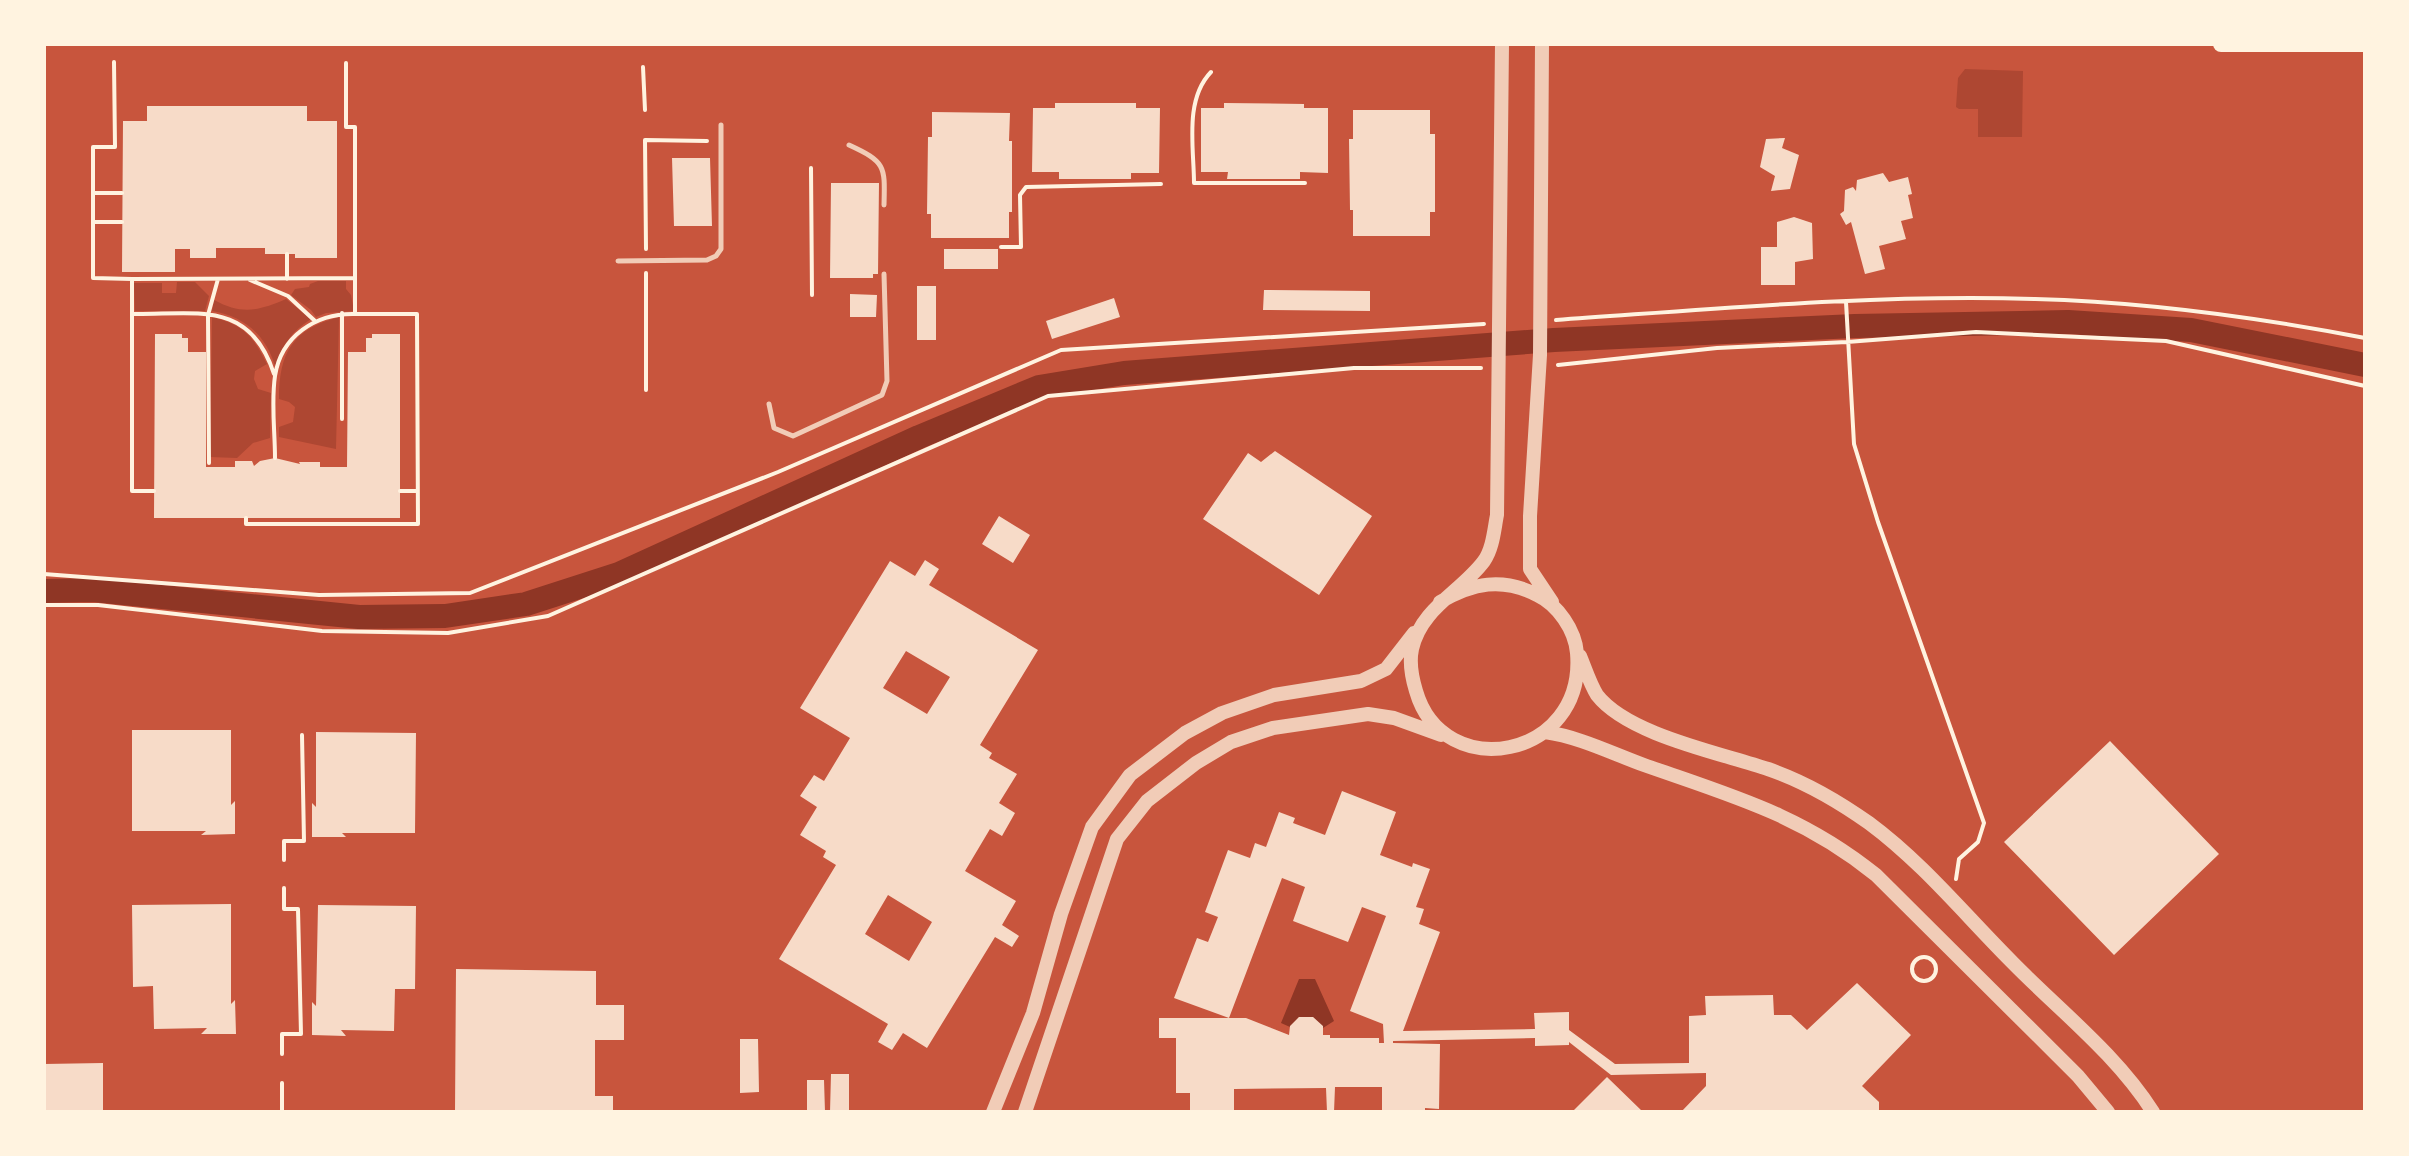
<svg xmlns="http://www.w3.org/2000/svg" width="2409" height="1156" font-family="Ubuntu,sans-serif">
  <rect width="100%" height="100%" fill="#c8553d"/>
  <path fill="#ae4732" d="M 1965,69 L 2023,71 L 2022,137 L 1978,137 L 1978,109 L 1959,109 L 1956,107 L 1958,78 Z
    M 318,281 L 346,281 L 346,289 L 351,295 L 354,311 L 326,313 L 316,317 L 311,310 L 291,295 L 295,289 L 309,287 L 310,284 Z
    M 177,282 L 195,282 L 209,296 L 205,311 L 135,311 L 134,283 L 162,283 L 162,293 L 176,293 Z
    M 286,299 L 311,319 C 292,331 282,346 275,366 C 266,335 244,316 212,311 L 214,300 C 242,315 258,311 286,299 Z
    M 212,317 C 244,325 253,336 267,364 L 255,371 L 254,379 L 258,389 L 271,393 L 270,438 L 253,443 L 237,458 L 210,457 Z
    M 339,317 L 336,449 L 279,437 L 279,427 L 293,422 L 295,407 L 289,402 L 279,399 C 279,352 293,329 339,317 Z"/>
  <path fill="#8f3625" d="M 1299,979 L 1315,979 L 1334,1021 L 1323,1028 L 1313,1017 L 1299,1017 L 1290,1027 L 1281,1023 Z"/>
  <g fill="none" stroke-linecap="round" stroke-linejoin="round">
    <path stroke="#8f3625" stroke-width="24" d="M 44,591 L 93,590 L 359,617 L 445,616 L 526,604 L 619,574 L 919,437 L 1039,387 L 1124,373 L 1554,340 L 1855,326 L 2068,322 L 2191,330 L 2365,365"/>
  </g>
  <path fill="#f7dbc8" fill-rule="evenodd" d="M 1055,103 L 1136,103 L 1136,108 L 1160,108 L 1159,173 L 1131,173 L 1131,179 L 1059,179 L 1059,172 L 1032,172 L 1033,108 L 1055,108 Z
    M 1224,103 L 1304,104 L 1304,108 L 1328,108 L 1328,173 L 1300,172 L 1300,179 L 1227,179 L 1228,172 L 1201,172 L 1201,108 L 1224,108 Z
    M 147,106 L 307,106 L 307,121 L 337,121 L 337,258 L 295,258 L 295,254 L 265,254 L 265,248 L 216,248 L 216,258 L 190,258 L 190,249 L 175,249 L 175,272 L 122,272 L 123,121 L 147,121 Z
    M 1353,110 L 1430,110 L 1430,134 L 1435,134 L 1435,212 L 1430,212 L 1430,236 L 1353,236 L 1353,210 L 1350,210 L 1349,139 L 1353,139 Z
    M 932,112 L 1010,113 L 1009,141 L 1012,141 L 1012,212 L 1009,212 L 1009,238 L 931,238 L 931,214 L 927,214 L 928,137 L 932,137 Z
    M 1785,138 L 1782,148 L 1799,155 L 1790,189 L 1771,191 L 1775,176 L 1760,167 L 1766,139 Z
    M 672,158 L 710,158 L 712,226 L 674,226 Z
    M 1883,173 L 1889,182 L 1908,177 L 1912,194 L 1908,195 L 1913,218 L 1901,221 L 1906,239 L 1879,246 L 1885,269 L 1865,274 L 1851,222 L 1846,225 L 1840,214 L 1844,211 L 1845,190 L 1853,187 L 1856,191 L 1857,180 Z
    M 831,183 L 879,183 L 878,274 L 873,274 L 873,278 L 830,278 Z
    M 1794,217 L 1812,223 L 1813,259 L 1795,262 L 1795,285 L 1761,285 L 1761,247 L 1777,247 L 1777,222 Z
    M 944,249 L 998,249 L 998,269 L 944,269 Z
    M 917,286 L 936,286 L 936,340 L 917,340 Z
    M 1264,290 L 1370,291 L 1370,311 L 1263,310 Z
    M 850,294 L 877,295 L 876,317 L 850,317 Z
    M 1114,298 L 1120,317 L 1052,339 L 1046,321 Z
    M 155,334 L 182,334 L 182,338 L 188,338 L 188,352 L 206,352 L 206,467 L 235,467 L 235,461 L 252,461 L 254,466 L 260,461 L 275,458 L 300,464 L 299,462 L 320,462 L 320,467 L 347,467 L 348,352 L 366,352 L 366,338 L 372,338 L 372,334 L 400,334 L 400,518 L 154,518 Z
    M 1275,451 L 1372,516 L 1319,595 L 1203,519 L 1248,453 L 1261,462 Z
    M 999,516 L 1030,535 L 1013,563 L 982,544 Z
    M 925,560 L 939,569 L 929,585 L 1038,650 L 980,745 L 992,753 L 989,758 L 1017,774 L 999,803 L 1015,813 L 1002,836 L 990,829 L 965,871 L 1016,901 L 1002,925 L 1019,936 L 1012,947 L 995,937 L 927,1048 L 903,1033 L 892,1050 L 878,1042 L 888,1024 L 779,959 L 836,865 L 823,857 L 826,851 L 800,835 L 817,807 L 800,796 L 814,775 L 824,781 L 850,738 L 800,708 L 890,561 L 915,576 ZM 906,651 L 950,677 L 927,714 L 883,688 ZM 888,895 L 932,922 L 909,961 L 865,934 Z
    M 132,730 L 231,730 L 231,805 L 235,801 L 235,834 L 201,835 L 206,831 L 132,831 Z
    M 316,732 L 416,733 L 415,833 L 342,833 L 346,837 L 312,837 L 312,803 L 316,807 Z
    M 2110,741 L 2219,854 L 2114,955 L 2004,842 Z
    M 1342,791 L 1396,812 L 1380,855 L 1412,867 L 1413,863 L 1430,869 L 1416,907 L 1424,909 L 1419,924 L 1440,932 L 1403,1031 L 1535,1029 L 1534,1013 L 1569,1012 L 1569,1030 L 1615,1064 L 1689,1063 L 1689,1016 L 1706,1015 L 1705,996 L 1773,995 L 1774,1015 L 1791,1015 L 1807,1030 L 1857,983 L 1911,1035 L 1862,1086 L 1879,1102 L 1879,1112 L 1681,1112 L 1706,1086 L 1706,1073 L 1611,1075 L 1569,1042 L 1569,1045 L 1535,1046 L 1535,1038 L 1393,1041 L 1393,1043 L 1440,1044 L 1439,1109 L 1425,1108 L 1425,1112 L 1382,1112 L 1382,1087 L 1335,1087 L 1334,1112 L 1327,1112 L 1326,1088 L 1234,1089 L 1234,1112 L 1190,1112 L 1190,1093 L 1176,1093 L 1176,1038 L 1159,1038 L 1159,1018 L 1229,1018 L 1174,998 L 1197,938 L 1208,942 L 1218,917 L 1205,912 L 1228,850 L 1250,858 L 1255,843 L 1266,847 L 1279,812 L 1295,818 L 1293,823 L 1325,835 ZM 1282,878 L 1305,887 L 1293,921 L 1348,942 L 1362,907 L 1386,916 L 1350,1011 L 1383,1024 L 1384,1043 L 1379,1043 L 1379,1038 L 1330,1038 L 1330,1035 L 1323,1035 L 1323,1026 L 1313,1017 L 1299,1017 L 1290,1026 L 1289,1035 L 1246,1018 L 1229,1018 Z
    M 231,904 L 231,1004 L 235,1000 L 236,1034 L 201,1034 L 207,1028 L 154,1029 L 153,986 L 133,987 L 132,905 Z
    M 318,905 L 416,906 L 415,989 L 395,989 L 394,1031 L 341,1030 L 346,1036 L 312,1035 L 312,1002 L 316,1006 Z
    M 456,969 L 596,971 L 596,1005 L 624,1005 L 624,1040 L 595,1040 L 595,1096 L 613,1096 L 613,1112 L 455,1112 Z
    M 740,1039 L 758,1039 L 759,1092 L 740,1093 Z
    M 103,1063 L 103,1112 L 44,1112 L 44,1064 Z
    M 831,1074 L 849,1074 L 849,1112 L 830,1112 Z
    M 1607,1077 L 1643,1112 L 1572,1112 Z
    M 807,1080 L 824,1080 L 825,1112 L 807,1112 Z"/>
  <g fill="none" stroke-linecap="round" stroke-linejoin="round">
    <path stroke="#fff3e0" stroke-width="4" d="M 114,62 L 115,147 L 93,147 L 93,278 L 132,279 L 132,491 L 154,491
      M 643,67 L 645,110
      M 1211,72 C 1184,100 1194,148 1194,183 L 1305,183
      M 811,168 L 812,295
      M 93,193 L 122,193
      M 93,222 L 122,222
      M 1001,247 L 1021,247 L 1020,195 L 1026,187 L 1161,184
      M 646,249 L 645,140 L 707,141
      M 287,254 L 287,279
      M 132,279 L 355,278
      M 250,280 L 288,296 L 315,321
      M 1846,302 L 1854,444 L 1878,522 L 1984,823 L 1978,842 L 1959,859 L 1956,879
      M 342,313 L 342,419
      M 132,314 C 196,315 250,299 274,374
      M 1556,320 C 1715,309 1875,294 2035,299 C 2146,302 2256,317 2365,338
      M 1558,365 L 1717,348 L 1847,342 L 1976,332 L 2166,341 L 2365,386
      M 646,390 L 646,273
      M 275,458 C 275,432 271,402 275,376 C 281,336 316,313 355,314
      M 209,463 L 208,315 L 218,279
      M 400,491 L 418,491
      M 246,518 L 246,524 L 418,524 L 417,314 L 355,314 L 355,127 L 346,127 L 346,63
      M 44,574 L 319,595 L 470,593 L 778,472 L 1061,350 L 1484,324
      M 44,605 L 98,605 L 322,631 L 448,633 L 548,616 L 1048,396 L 1354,368 L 1481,368
      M 284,860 L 284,841 L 304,841 L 302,735
      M1912 969a12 12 0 1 1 24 0a12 12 0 1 1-24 0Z
      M 282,1054 L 282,1034 L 301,1034 L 298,909 L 284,909 L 284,888
      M 282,1083 L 282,1112"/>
    <path stroke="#f1ccb7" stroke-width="5" d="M 849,145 C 886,162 885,166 884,205
      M 618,261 L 707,260 L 716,256 L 721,249 L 721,125
      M 769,404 L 774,428 L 793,436 L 882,395 L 887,381 L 884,274"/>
    <path stroke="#f1ccb7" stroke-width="14" d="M 1542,44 L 1540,355 L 1530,516 L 1530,569 L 1552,602
      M 1440,602 C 1473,583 1502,577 1537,595 C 1558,605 1575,630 1577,653 C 1586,759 1443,785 1416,691 C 1412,678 1409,663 1412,649 C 1421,608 1461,592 1484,561 C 1493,548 1494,530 1497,515 L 1502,44
      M 1580,656 C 1585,668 1590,684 1597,695 C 1628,735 1721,753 1768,769 C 1803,781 1838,801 1869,823 C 1923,863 1965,915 2012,962 C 2060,1011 2116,1054 2153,1112
      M 1545,732 C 1580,737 1611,753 1644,765 C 1732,796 1802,815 1876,875 L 2078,1076 L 2108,1112
      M 993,1112 L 1033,1013 L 1061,914 L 1092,827 L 1130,775 L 1185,733 L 1222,713 L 1274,695 L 1361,681 L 1386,669 L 1414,633
      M 1025,1112 L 1117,839 L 1147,801 L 1196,763 L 1231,742 L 1273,728 L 1368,714 L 1394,718 L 1441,735"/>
    <path stroke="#fff3e0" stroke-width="16" d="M 2221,44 L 2365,44"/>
  </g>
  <rect width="2409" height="1156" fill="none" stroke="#fff3e0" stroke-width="92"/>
</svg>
